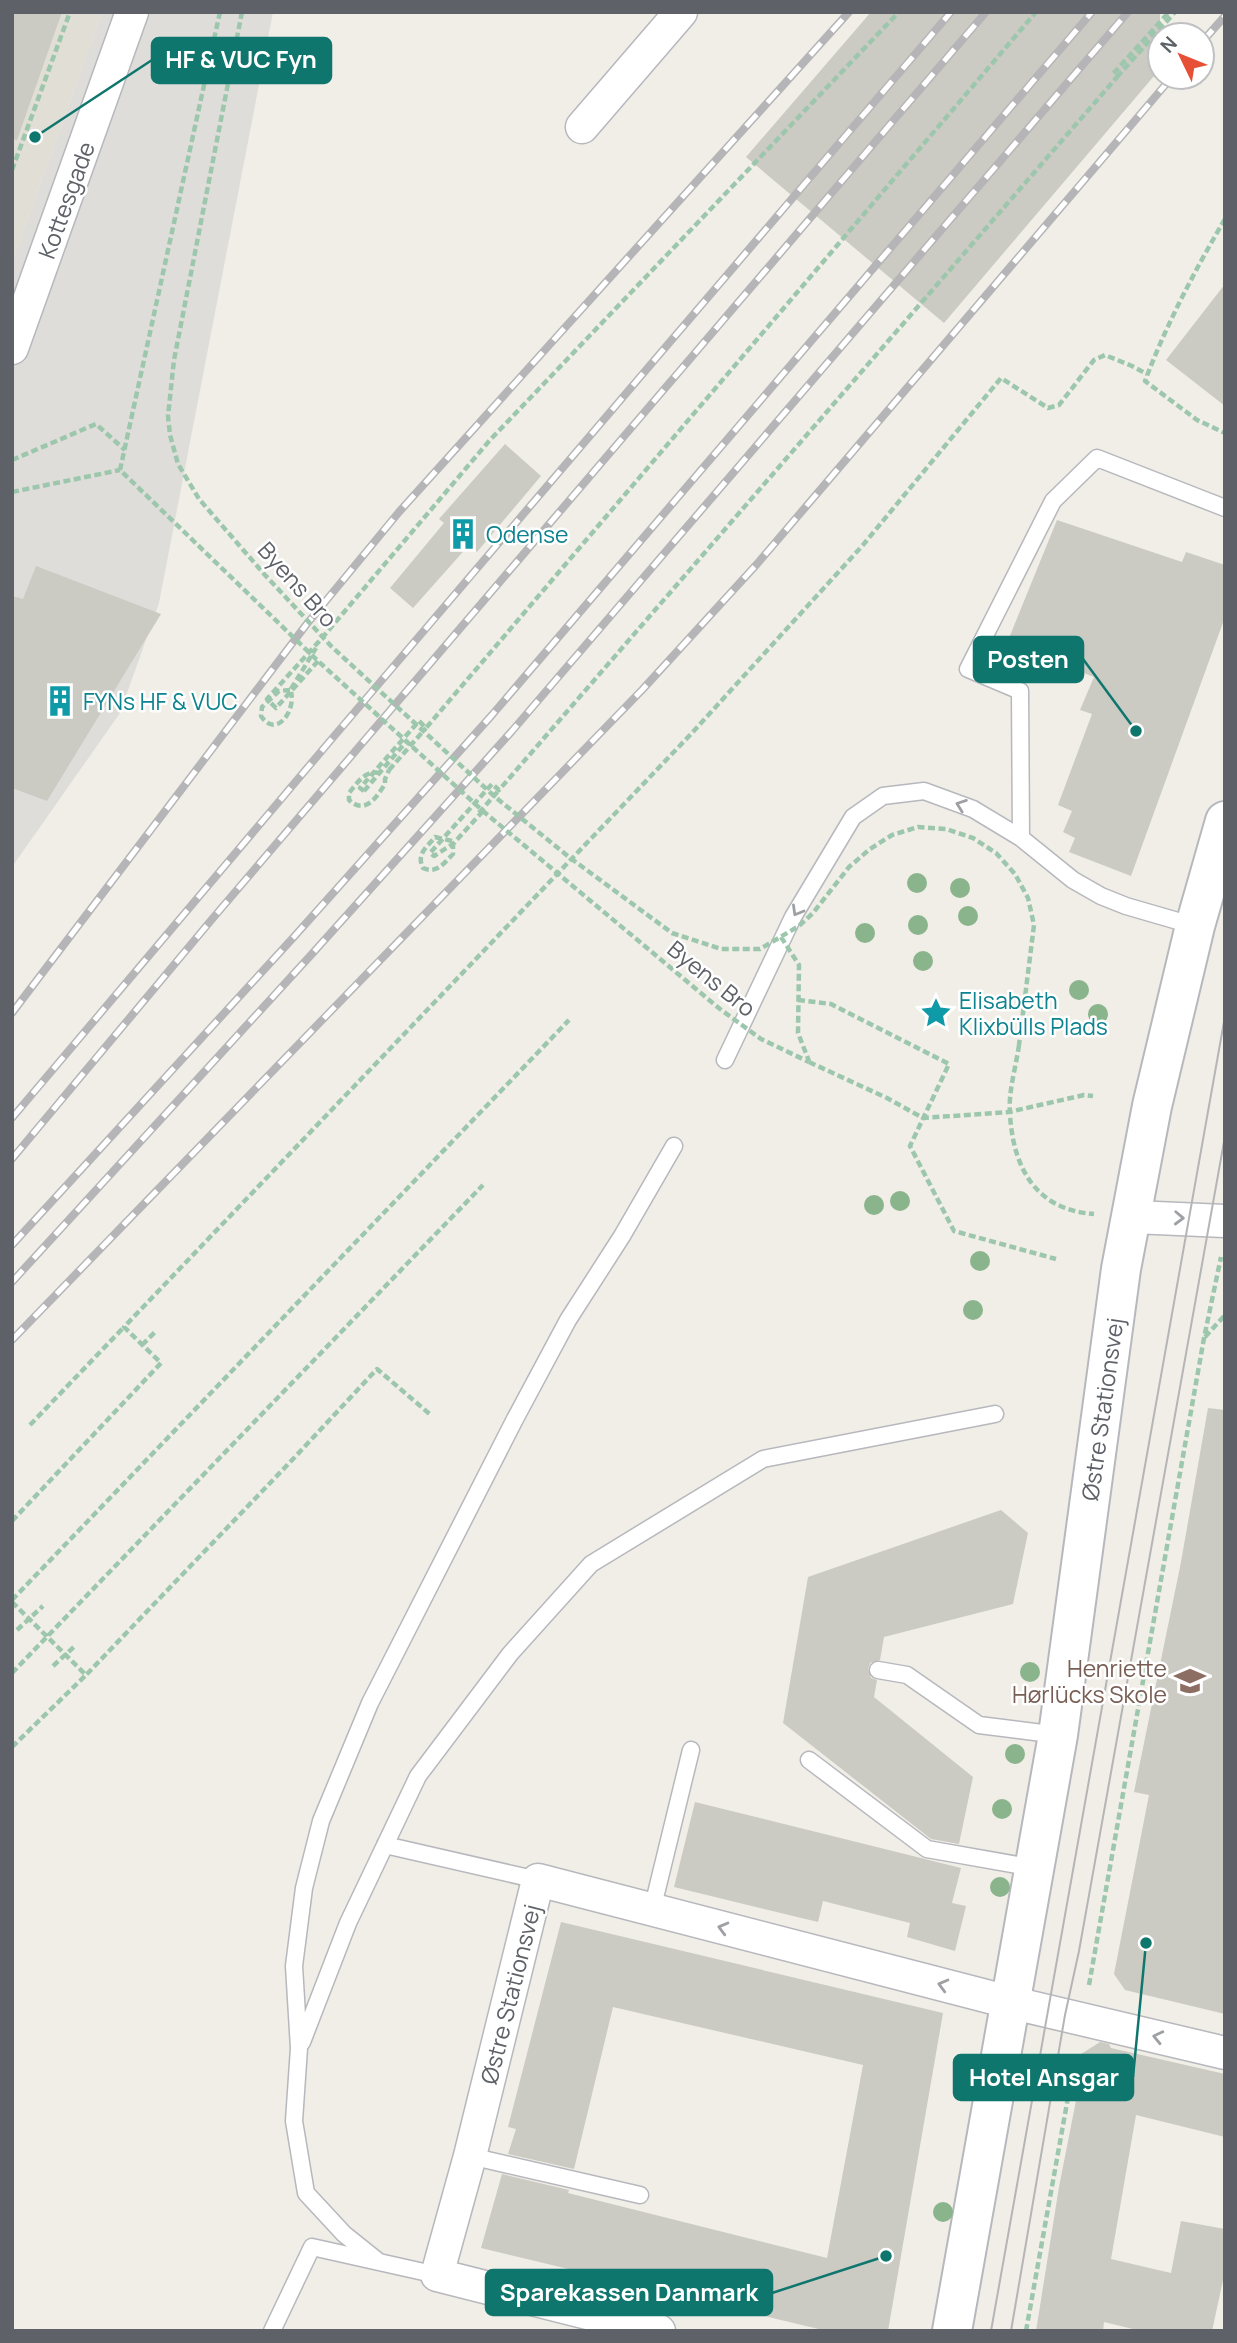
<svg xmlns="http://www.w3.org/2000/svg" width="1237" height="2343" font-family="Manrope,sans-serif">
  <rect width="100%" height="100%" fill="#f0eee7"/>
  <path fill="#dfddd9" d="M 102,12 L 273,12 L 159,603 L 120,713 L 12,867 L 12,262 Z"/>
  <path fill="#e0ded5" d="M 12,12 L 102,12 L 12,262 Z"/>
  <path fill="#cbcac3" d="M 12,12 L 62,12 L 17,140 L 12,139 Z
    M 871,12 L 1160,12 L 1160,69 L 944,323 L 746,157 Z
    M 1225,284 L 1225,406 L 1166,360 Z
    M 505,444 L 541,476 L 477,552 L 469,545 L 413,608 L 390,588 L 444,523 L 439,519 Z
    M 1057,520 L 1182,562 L 1186,552 L 1225,565 L 1225,617 L 1131,876 L 1069,852 L 1075,838 L 1063,832 L 1072,811 L 1058,805 L 1092,714 L 1080,710 L 1094,677 L 1007,643 Z
    M 36,566 L 161,614 L 47,801 L 12,788 L 12,596 L 23,599 Z
    M 1208,1408 L 1225,1410 L 1225,2014 L 1125,1990 L 1114,1974 L 1149,1795 L 1134,1792 L 1181,1562 Z
    M 1001,1510 L 1028,1533 L 1013,1604 L 884,1637 L 880,1660 L 870,1663 L 868,1669 L 871,1678 L 877,1680 L 874,1697 L 973,1777 L 959,1844 L 931,1839 L 783,1723 L 808,1577 Z
    M 695,1802 L 961,1868 L 952,1903 L 966,1906 L 955,1951 L 907,1937 L 910,1923 L 823,1901 L 818,1922 L 674,1887 Z
    M 561,1922 L 943,2013 L 888,2331 L 827,2331 L 481,2248 L 502,2174 L 569,2190 L 568,2193 L 827,2258 L 863,2065 L 613,2007 L 574,2169 L 508,2154 L 516,2129 L 508,2127 Z
    M 1100,2042 L 1109,2044 L 1111,2048 L 1225,2074 L 1225,2137 L 1136,2115 L 1111,2259 L 1171,2273 L 1181,2221 L 1225,2229 L 1225,2271 L 1212,2331 L 1141,2331 L 1104,2322 L 1103,2331 L 1036,2331 L 1059,2187 L 1083,2065 L 1078,2056 Z"/>
  <g fill="none" stroke-linecap="round" stroke-linejoin="round">
    <defs>
      <path id="service" d="M 1021,838 L 1020,691 L 968,669 L 1053,501 L 1097,458 L 1225,508
        M 725,1060 L 793,917 L 853,817 L 883,796 L 924,791 L 973,809 L 1021,838 L 1073,880 L 1101,896 L 1126,906 L 1195,926
        M 878,1670 L 907,1675 L 979,1725 L 1058,1735
        M 809,1760 L 927,1849 L 1035,1868
        M 385,1845 L 538,1880
        M 652,1910 L 691,1750
        M 302,2042 L 348,1923 L 418,1776 L 510,1654 L 591,1564 L 763,1459 L 995,1414
        M 470,2156 L 640,2195
        M 379,2262 L 344,2234 L 306,2193 L 294,2121 L 299,2048 L 294,1966 L 304,1888 L 321,1821 L 370,1703 L 515,1419 L 568,1320 L 622,1236 L 674,1146
        M 272,2331 L 312,2247 L 437,2275"/>
      <path id="minor" d="M 582,127 L 681,12
        M 12,348 L 132,12
        M 1133,1217 L 1225,1221
        M 659,2331 L 437,2275 L 470,2156 L 538,1880 L 1009,2002 L 1225,2053"/>
      <path id="tertiary" d="M 952,2331 L 1058,1735 L 1121,1269 L 1152,1106 L 1195,926 L 1225,821"/>
    </defs>
    <use href="#service" stroke="#b7b8bd" stroke-width="19"/>
    <use href="#minor" stroke="#b7b8bd" stroke-width="35"/>
    <use href="#tertiary" stroke="#b7b8bd" stroke-width="42"/>
    <path stroke="#9dc7ac" stroke-width="4.5" stroke-dasharray="7 3.5" stroke-linecap="butt" d="M 1117,77 L 1175,12
      M 12,170 L 70,12
      M 1225,219 C 1195,270 1166,325 1145,381 L 1197,420 L 1225,433
      M 12,460 L 96,424 L 125,450
      M 12,492 L 120,470
      M 318,661 L 276,708 L 267,699 L 322,638 L 490,440 L 899,12
      M 291,689 L 316,648
      M 389,770 L 426,728
      M 364,791 L 360,788 L 419,721 L 426,728 L 1036,12
      M 364,791 L 406,742
      M 483,811 L 453,844 L 434,856 L 430,853 L 492,784 L 499,790 L 1117,77 L 1113,74 L 1169,12
      M 479,813 L 499,790
      M 798,1000 L 831,1004 L 949,1064 L 910,1146 L 954,1231 L 1056,1259
      M 1019,1045 C 1016,1067 1008,1092 1010,1114 C 1013,1168 1036,1210 1094,1214
      M 809,1062 L 887,1098 L 923,1118 L 1009,1112 L 1084,1095 L 1093,1096
      M 1205,1337 L 1225,1315
      M 142,1345 L 155,1332
      M 30,1425 L 124,1327
      M 12,1521 L 161,1363 L 124,1327 L 691,734 L 863,545 L 1001,378 L 1048,408 L 1059,405 L 1094,360 L 1105,355 L 1132,366 L 1147,374
      M 12,1600 L 569,1020
      M 12,1602 L 86,1675 L 294,1458 L 377,1369 L 432,1416
      M 17,1630 L 43,1606
      M 53,1666 L 76,1645
      M 12,1673 L 483,1185
      M 12,1747 L 86,1675
      M 1089,1985 L 1204,1338 L 1221,1257
      M 1026,2331 L 1076,2053"/>
    <use href="#service" stroke="#fff" stroke-width="16"/>
    <use href="#minor" stroke="#fff" stroke-width="32"/>
    <use href="#tertiary" stroke="#fff" stroke-width="38"/>
    <path stroke="#b5b5b7" stroke-width="2" d="M 991,2331 L 1225,1016
      M 1011,2331 L 1065,2015 L 1079,1951 L 1225,1136"/>
    <defs>
      <path id="rail" d="M 1202,42 L 1225,16
        M 12,1013 L 306,625 L 399,512 L 849,12
        M 12,1118 L 330,741 L 951,12
        M 12,1159 L 213,918 L 986,12
        M 12,1245 L 292,939 L 492,715 L 1092,12
        M 12,1282 L 311,955 L 512,731 L 1128,12
        M 12,1340 L 642,690 L 757,564 L 1172,77"/>
    </defs>
    <use href="#rail" stroke="#b5b5b7" stroke-width="8"/>
    <use href="#rail" stroke="#fff" stroke-width="5" stroke-dasharray="16" stroke-linecap="butt"/>
    <path stroke="#9dc7ac" stroke-width="4.5" stroke-dasharray="7 3.5" stroke-linecap="butt" d="M 220,12 L 120,470 L 318,661 L 483,811 L 720,1009 L 761,1039 L 809,1062
      M 242,12 L 174,360 L 168,416 L 170,435 L 178,464 L 199,499 L 265,575 L 332,647 L 494,796 L 569,857 L 672,933 L 721,949 L 760,949 L 799,926 L 813,913 L 849,867 L 870,849 L 892,835 L 918,827 L 946,829 L 973,838 L 996,853 L 1015,874 L 1028,898 L 1034,925 L 1019,1045
      M 290,690 L 279,691 L 262,707 L 261,716 C 276,739 296,711 291,692
      M 380,773 C 365,770 358,782 349,793 L 349,800 C 365,815 376,798 385,784 L 385,779 L 389,770
      M 452,841 L 435,837 C 427,847 416,854 423,868 C 437,874 443,864 453,854 L 453,844
      M 781,937 L 799,965 L 798,1033 L 809,1061"/>
  </g>
  <g fill="#8ab48b">
    <circle cx="917" cy="883" r="10"/>
    <circle cx="960" cy="888" r="10"/>
    <circle cx="968" cy="916" r="10"/>
    <circle cx="918" cy="925" r="10"/>
    <circle cx="865" cy="933" r="10"/>
    <circle cx="923" cy="961" r="10"/>
    <circle cx="1079" cy="990" r="10"/>
    <circle cx="1098" cy="1014" r="10"/>
    <circle cx="900" cy="1201" r="10"/>
    <circle cx="874" cy="1205" r="10"/>
    <circle cx="980" cy="1261" r="10"/>
    <circle cx="973" cy="1310" r="10"/>
    <circle cx="1030" cy="1672" r="10"/>
    <circle cx="1015" cy="1754" r="10"/>
    <circle cx="1002" cy="1809" r="10"/>
    <circle cx="1000" cy="1887" r="10"/>
    <circle cx="943" cy="2212" r="10"/>
  </g>
  <defs><path id="oneway-chevron" d="M-2-3.5L2.5 0L-2 3.5" fill="none" stroke-width="1.6" stroke-linecap="round" stroke-linejoin="round" transform="scale(1.75)"/></defs>
  <g stroke="#9ea0a4">
    <use href="#oneway-chevron" transform="translate(961 805) rotate(-160)"/>
    <use href="#oneway-chevron" transform="translate(797 911) rotate(120)"/>
    <use href="#oneway-chevron" transform="translate(1179 1218) rotate(2)"/>
    <use href="#oneway-chevron" transform="translate(723 1928) rotate(-165)"/>
    <use href="#oneway-chevron" transform="translate(943 1985) rotate(-165)"/>
    <use href="#oneway-chevron" transform="translate(1158 2037) rotate(-167)"/>
  </g>
  <defs>
    <symbol id="building-bare" viewBox="-9 -9 18 18"><path d="M-4-6H4V6H1V3H-1V6H-4ZM-2.5-4.3h1.7v1.8h-1.7ZM.8-4.3h1.7v1.8H.8ZM-2.5-1h1.7V.8h-1.7ZM.8-1h1.7V.8H.8Z" fill="#0f9aa8" stroke="#fff" stroke-width="2.5" paint-order="stroke"/></symbol>
    <symbol id="sight-bare" viewBox="-9 -9 18 18"><path d="M0-6L1.8-2.2L6-1.7L2.9 1.2L3.7 5.4L0 3.3L-3.7 5.4L-2.9 1.2L-6-1.7L-1.8-2.2Z" fill="#0f9aa8" stroke="#fff" stroke-width="2.5" paint-order="stroke"/></symbol>
    <symbol id="school-bare" viewBox="-9 -9 18 18"><path d="M0-5L7-2L0 1L-7-2ZM-4 1L0 2.5L4 1V4Q0 6-4 4Z" fill="#8d6e63" stroke="#fff" stroke-width="2.5" paint-order="stroke"/></symbol>
  </defs>
  <g fill-rule="evenodd">
    <use href="#building-bare" x="441" y="512" width="44" height="44"/>
    <use href="#building-bare" x="38" y="679" width="44" height="44"/>
    <use href="#sight-bare" x="914" y="991" width="44" height="44"/>
    <use href="#school-bare" x="1168" y="1659" width="44" height="44"/>
  </g>
  <g text-anchor="middle" dominant-baseline="central" stroke-width="5" stroke-linejoin="round" paint-order="stroke">
    <g font-size="23" fill="#5e6167" stroke="#fff">
      <text transform="translate(66 200) rotate(-70)">Kottesgade</text>
      <text transform="translate(298 584) rotate(48)">Byens Bro</text>
      <text transform="translate(712 978) rotate(39)">Byens Bro</text>
      <text transform="translate(1102 1409) rotate(-82)">Østre Stationsvej</text>
      <text transform="translate(510 1994) rotate(-76)">Østre Stationsvej</text>
    </g>
    <g font-size="23" fill="#0d838f" stroke="#fff" text-anchor="start">
      <text x="486" y="534">Odense</text>
      <text x="83" y="701">FYNs HF &amp; VUC</text>
      <text x="959" y="1000">Elisabeth<tspan x="959" dy="26">Klixbülls Plads</tspan></text>
    </g>
    <g font-size="23" fill="#785e54" stroke="#fff" text-anchor="end">
      <text x="1167" y="1668">Henriette<tspan x="1167" dy="26">Hørlücks Skole</tspan></text>
    </g>
  </g>
  <path fill="none" stroke="#0f766e" stroke-width="2.5" d="M35 137L152 60M1136 731L1083 659M1146 1943L1133 2077M886 2256L772 2293"/>
  <g fill="#0f766e" stroke="#fff" stroke-width="2.5">
    <circle cx="35" cy="137" r="7"/>
    <circle cx="1136" cy="731" r="7"/>
    <circle cx="1146" cy="1943" r="7"/>
    <circle cx="886" cy="2256" r="7"/>
  </g>
  <g fill="#0f766e" stroke="#0f766e" stroke-width="2.5">
    <rect x="152" y="38" width="179" height="45" rx="7"/>
    <rect x="974" y="637" width="109" height="45" rx="7"/>
    <rect x="954" y="2055" width="179" height="45" rx="7"/>
    <rect x="486" y="2270" width="286" height="45" rx="7"/>
  </g>
  <g font-size="24" text-anchor="middle" font-weight="bold" fill="#fff">
    <text x="241" y="68">HF &amp; VUC Fyn</text>
    <text x="1028" y="668">Posten</text>
    <text x="1044" y="2086">Hotel Ansgar</text>
    <text x="629" y="2301">Sparekassen Danmark</text>
  </g>
  <rect width="1237" height="2343" fill="none" stroke="#5e6167" stroke-width="28"/>
  <g transform="translate(1181 56) rotate(313)"><circle r="33" fill="#ffffff" stroke="#bfc0c2" stroke-width="2"/>
  <path d="M0-5L12 26L0 18L-12 26Z" fill="#e65036"/>
  <text y="-10" font-size="19" font-weight="bold" text-anchor="middle" fill="#5e6167">N</text>
  </g>
</svg>
